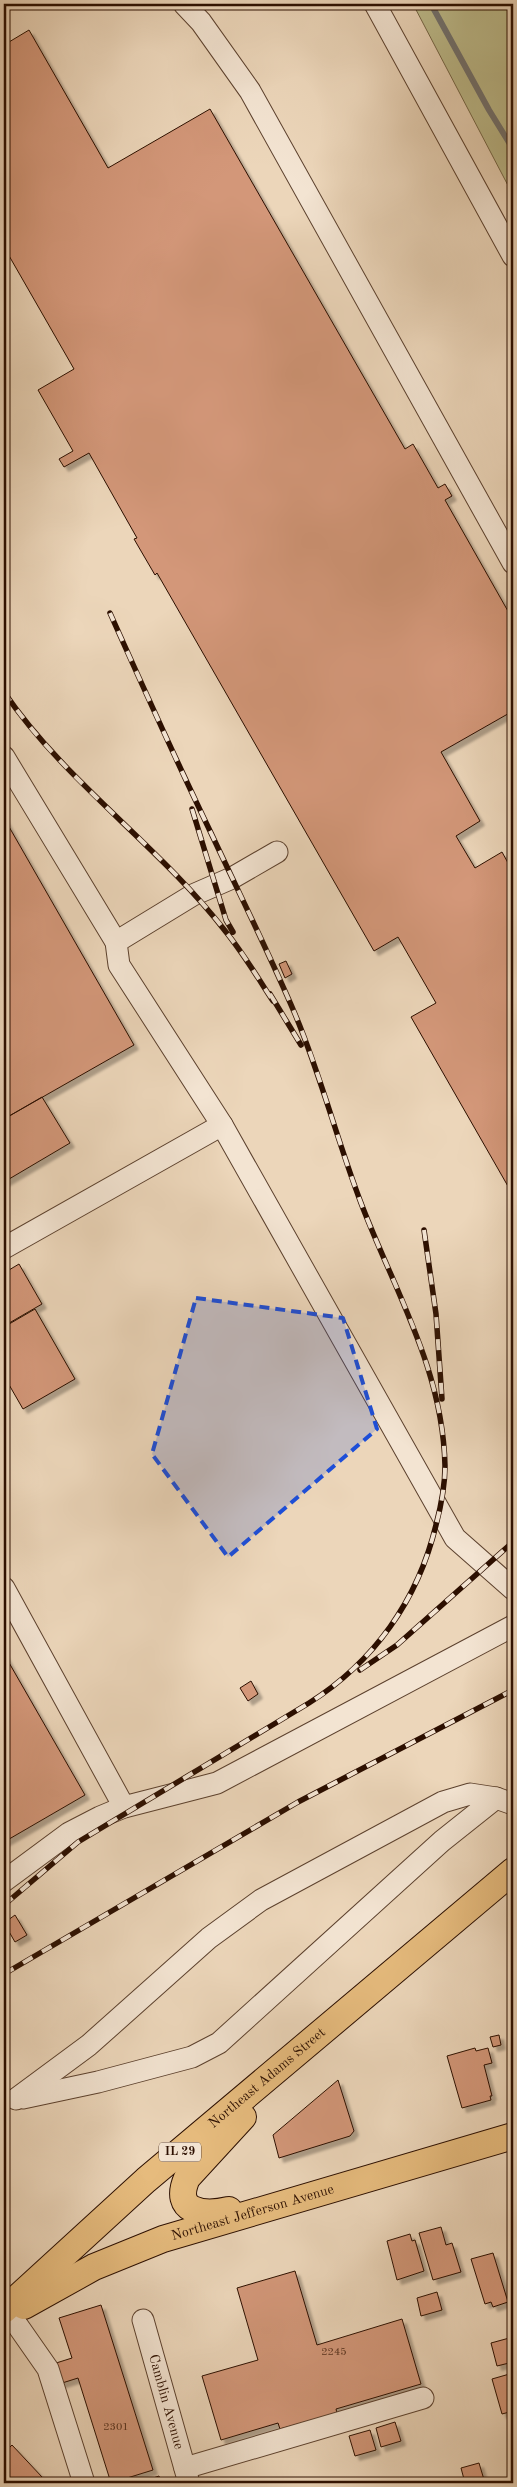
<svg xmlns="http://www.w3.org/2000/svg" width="517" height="2487" font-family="'Old Standard TT',serif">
  <defs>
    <filter id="shadow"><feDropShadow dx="4.5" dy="4.5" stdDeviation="1" flood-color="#0004"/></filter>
  </defs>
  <rect width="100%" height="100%" fill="#ecd6ba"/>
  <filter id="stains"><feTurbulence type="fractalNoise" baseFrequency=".004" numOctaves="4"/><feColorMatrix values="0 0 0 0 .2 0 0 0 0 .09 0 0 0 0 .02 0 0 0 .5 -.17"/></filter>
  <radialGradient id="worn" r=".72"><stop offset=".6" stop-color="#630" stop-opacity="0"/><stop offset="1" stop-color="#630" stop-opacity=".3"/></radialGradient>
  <path fill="#bdbc8c" stroke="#746646" d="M 413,4 L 513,4 L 513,195 Z"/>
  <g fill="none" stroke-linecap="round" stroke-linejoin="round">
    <path stroke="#717371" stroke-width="6" d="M 431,4 L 489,110 L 513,149"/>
  </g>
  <path fill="#d39779" stroke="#2c0f00" filter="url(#shadow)" d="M 29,30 L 108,168 L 210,109 L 405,449 L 413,444 L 438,488 L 445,484 L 452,496 L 445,500 L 513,620 L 513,711 L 441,752 L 480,821 L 456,836 L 475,868 L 502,852 L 513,872 L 513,1195 L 411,1017 L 436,1003 L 398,937 L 374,951 L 157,573 L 155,575 L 134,539 L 137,538 L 89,453 L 64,467 L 59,459 L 73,451 L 38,390 L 74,369 L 4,247 L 4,45 Z
    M 4,818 L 134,1045 L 4,1119 Z
    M 286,961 L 292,974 L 285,978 L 279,964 Z
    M 42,1097 L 70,1143 L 4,1182 L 4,1119 Z
    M 19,1264 L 42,1304 L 4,1326 L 4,1273 Z
    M 35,1309 L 75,1379 L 23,1409 L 4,1376 L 4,1327 Z
    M 4,1654 L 85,1795 L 4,1842 Z
    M 251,1681 L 258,1694 L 248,1701 L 240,1688 Z
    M 15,1915 L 27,1935 L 15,1942 L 4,1923 Z
    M 499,2035 L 501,2045 L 493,2047 L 490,2037 Z
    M 475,2048 L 476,2051 L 488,2048 L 492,2063 L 484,2065 L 492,2096 L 490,2096 L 491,2100 L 462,2108 L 447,2056 Z
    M 338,2080 L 354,2131 L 350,2136 L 279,2158 L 273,2135 Z
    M 441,2227 L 446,2245 L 452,2243 L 461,2272 L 433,2280 L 419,2233 Z
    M 410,2234 L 412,2241 L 415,2240 L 424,2271 L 397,2280 L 387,2241 Z
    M 493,2253 L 508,2302 L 493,2307 L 491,2302 L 485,2304 L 471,2259 Z
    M 295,2271 L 317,2345 L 402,2319 L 421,2384 L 336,2409 L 337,2413 L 280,2429 L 278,2423 L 221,2440 L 202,2376 L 258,2360 L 237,2288 Z
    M 437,2292 L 442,2310 L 421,2316 L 417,2298 Z
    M 101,2305 L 153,2470 L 111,2483 L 78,2378 L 59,2384 L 53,2364 L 72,2358 L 59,2318 Z
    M 513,2337 L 513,2362 L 497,2366 L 491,2343 Z
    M 513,2373 L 513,2411 L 502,2414 L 492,2379 Z
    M 395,2422 L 401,2441 L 381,2447 L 376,2428 Z
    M 370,2430 L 376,2450 L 355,2456 L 349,2436 Z
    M 12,2445 L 42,2477 L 35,2483 L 4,2483 L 4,2453 Z
    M 479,2463 L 485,2483 L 465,2483 L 461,2468 Z
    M 159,2476 L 162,2483 L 138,2483 Z"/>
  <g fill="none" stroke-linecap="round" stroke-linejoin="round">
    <defs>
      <g id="minor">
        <path d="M 184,4 L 201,22 L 250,91 L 513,563"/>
        <path d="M 375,4 L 513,256"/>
        <path d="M 4,757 L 116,942"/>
        <path d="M 222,1125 L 119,965 L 116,942 L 193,895 L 232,878 L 277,852"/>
        <path d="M 4,1248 L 222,1125 L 455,1538 L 513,1589"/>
        <path d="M 4,1588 L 124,1807"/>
        <path d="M 4,1881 L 69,1833 L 100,1817 L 124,1807 L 217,1783 L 513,1626"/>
        <path d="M 23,2098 L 98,2082 L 192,2057 L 219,2043 L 442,1841 L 496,1798"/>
        <path d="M 16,2099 L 89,2045 L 209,1938 L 261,1900 L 443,1802 L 470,1794 L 496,1798 L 513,1804"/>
        <path d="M 11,2316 L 48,2369 L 84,2483"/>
        <path id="s1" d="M 143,2320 L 189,2483"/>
        <path d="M 185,2468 L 423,2398"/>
      </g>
      <g id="major">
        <path d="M 229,2210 C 203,2216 172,2212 187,2178 L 243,2117"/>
        <path id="s2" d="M 24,2306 L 94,2267 L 163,2239 L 513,2136"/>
        <path id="s3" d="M 4,2310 L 146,2180 L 513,1871"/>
      </g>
    </defs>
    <use href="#minor" stroke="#5c412e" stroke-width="23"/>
    <use href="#major" stroke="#2c0f00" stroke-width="28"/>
    <use href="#minor" stroke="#f3e4d2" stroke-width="21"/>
    <use href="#major" stroke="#e6bb7d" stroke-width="26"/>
    <defs>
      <path id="rail" d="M 4,692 C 66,783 159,845 226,932 C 243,953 258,978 273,1001
        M 192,809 L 226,920 L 233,932
        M 270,994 L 301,1045
        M 424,1230 L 436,1314 L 442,1399
        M 360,1670 L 397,1645 L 513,1542
        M 4,1905 L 78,1842 L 309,1703 C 374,1662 418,1600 436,1525 C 441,1506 445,1486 445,1466 C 443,1369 394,1290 361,1203 C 337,1140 321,1076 295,1014 C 269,953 239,893 211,833 C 176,760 143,687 110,613
        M 4,1974 L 298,1802 L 513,1690"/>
    </defs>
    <use href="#rail" stroke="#2c0f00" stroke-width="5.5"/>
    <use href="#rail" stroke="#f3e4d2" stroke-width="4" stroke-dasharray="11" stroke-linecap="butt"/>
  </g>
  <path fill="#1d4ed8" fill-opacity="0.2" stroke="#1d4ed8" stroke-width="4" stroke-dasharray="10 6" stroke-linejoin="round" d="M 196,1298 L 343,1318 L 377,1429 L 228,1557 L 152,1454 Z"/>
  <g text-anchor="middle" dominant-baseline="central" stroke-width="4.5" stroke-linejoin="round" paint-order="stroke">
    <g font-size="11" fill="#56311e">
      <text x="334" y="2352">2245</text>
      <text x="116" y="2427">2301</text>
    </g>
    <rect fill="#f3e4d2" stroke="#684f3f" stroke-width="1" x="159" y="2142.5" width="42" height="19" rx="4"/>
    <g font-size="12" font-weight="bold" fill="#2c0f00">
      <text x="180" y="2152">IL 29</text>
    </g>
    <g font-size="14" fill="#2c0f00" stroke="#f3e4d2">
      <text stroke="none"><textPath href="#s3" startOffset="351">Northeast Adams Street</textPath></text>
      <text stroke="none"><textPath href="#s2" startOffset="248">Northeast Jefferson Avenue</textPath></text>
      <text stroke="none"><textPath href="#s1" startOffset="85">Camblin Avenue</textPath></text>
    </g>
  </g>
  <rect width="517" height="2487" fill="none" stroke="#ecd6ba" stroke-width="20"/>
  <rect x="5" y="5" width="507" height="2477" fill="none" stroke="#2c0f00" stroke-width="2.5"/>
  <rect x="10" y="10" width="497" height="2467" fill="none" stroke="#2c0f00"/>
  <rect width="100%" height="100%" filter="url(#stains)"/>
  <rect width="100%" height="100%" fill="url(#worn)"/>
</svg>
